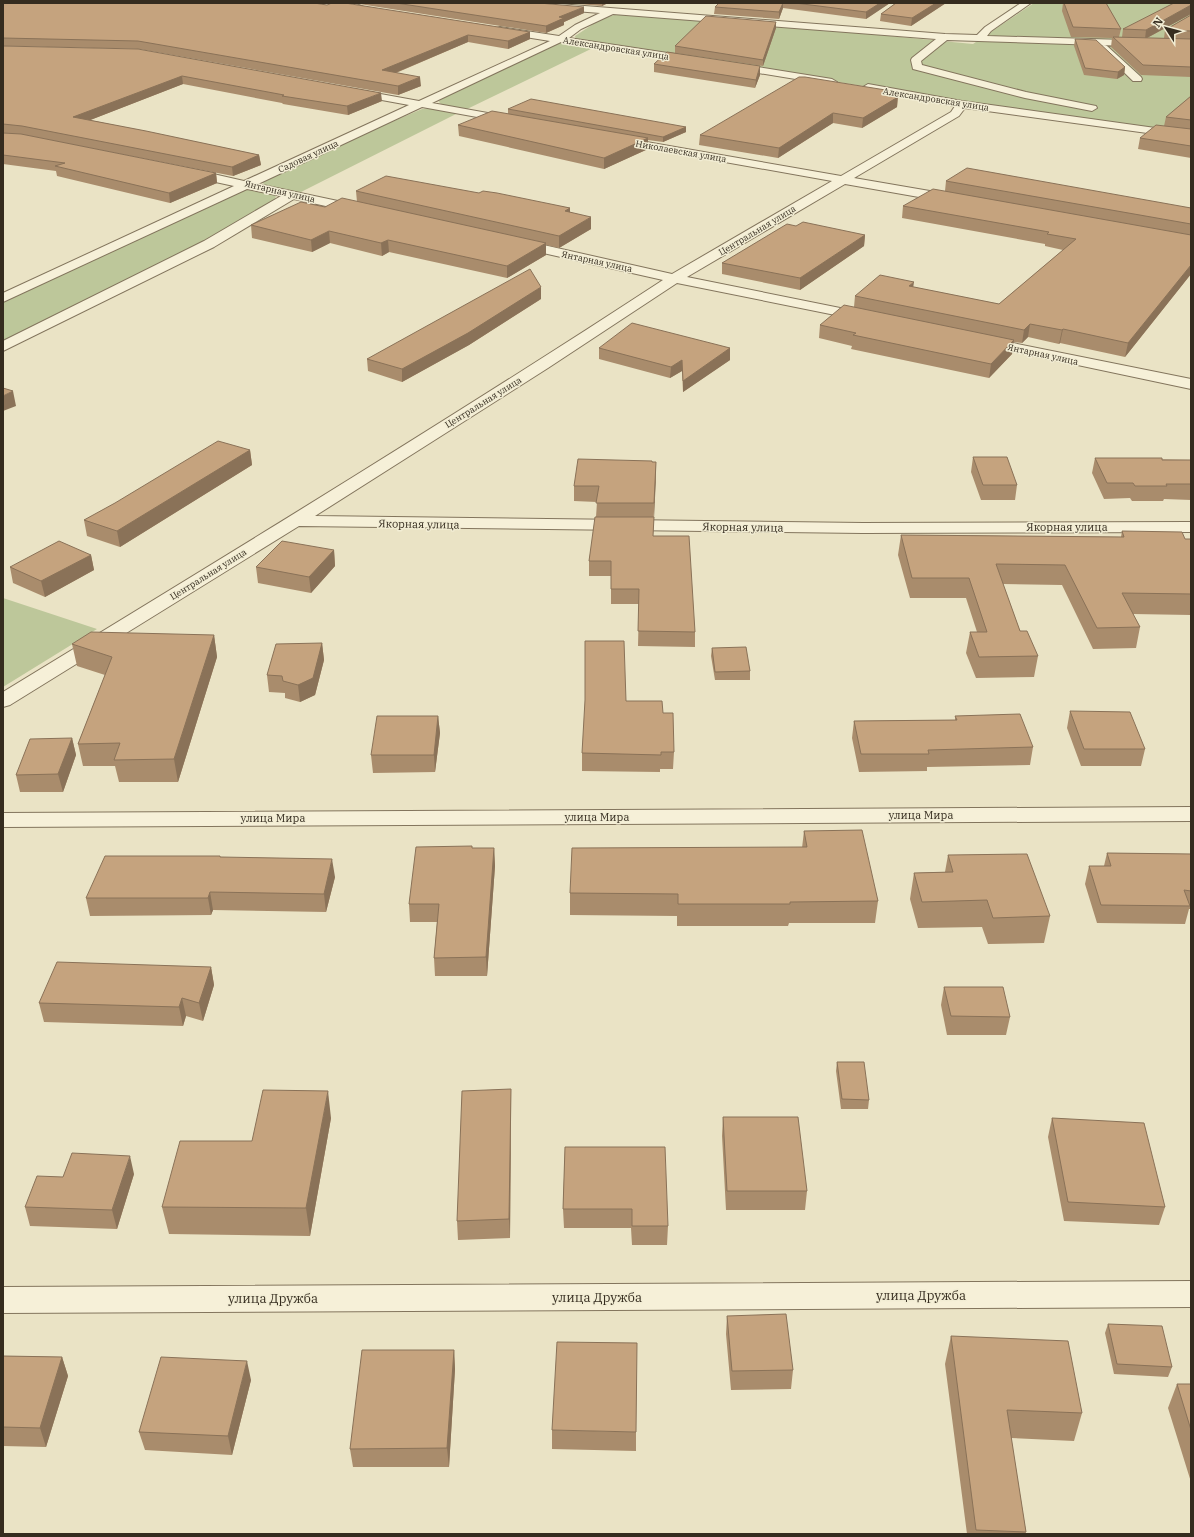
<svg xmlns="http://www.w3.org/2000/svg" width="1194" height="1537" font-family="'IBM Plex Serif',serif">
  <rect width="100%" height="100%" fill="#eae3c5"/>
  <path fill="#bdc79a" d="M 1034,3 L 1191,3 L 1191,132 L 1179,134 L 956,101 L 576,40 L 575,36 L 601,19 L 618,14 L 620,10 L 973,44 Z
    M 562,42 L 597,46 L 465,110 L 443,106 L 439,102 L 440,99 L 516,62 Z
    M 433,108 L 458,113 L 299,193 L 264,185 L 262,180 L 358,136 L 422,109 Z
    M 244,190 L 259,190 L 276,195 L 275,200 L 203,243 L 3,343 L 3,302 Z
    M 3,598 L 97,629 L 3,687 Z"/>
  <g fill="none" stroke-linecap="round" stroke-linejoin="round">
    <defs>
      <path id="minor" d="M 322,3 C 332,3 357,1 365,8 L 360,11 L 326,6 Z
        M 508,3 L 546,3 L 945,34 L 977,35 L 985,27 L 1021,3 L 1031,3 L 991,31 L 987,36 L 1191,42 L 1191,48 L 947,40 L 921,61 L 922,65 L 1026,92 L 1096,106 L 1097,108 L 1092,111 L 1025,98 L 913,69 L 911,60 L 912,58 L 936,39 L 613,14 L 581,29 L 569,38 L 694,57 L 699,60 L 694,63 L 561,42 L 432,103 L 510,117 L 515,120 L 514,122 L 510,123 L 422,107 L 258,184 L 366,207 L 368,210 L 366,213 L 362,214 L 294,199 L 214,247 L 3,351 L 3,341 L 204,241 L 281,196 L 247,189 L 3,302 L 3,293 L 234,186 L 183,175 L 181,172 L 183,169 L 187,168 L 244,181 L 409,105 L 349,94 L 348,92 L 349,90 L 353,89 L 419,101 L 550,41 L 500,33 L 497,32 L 495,30 L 497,28 L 500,27 L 559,36 L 575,25 L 600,13 L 512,6 Z
        M 1104,45 L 1107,46 L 1141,77 L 1142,79 L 1141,81 L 1133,81 L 1101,50 L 1099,48 L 1101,46 Z
        M 732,63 L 832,79 L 837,82 L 832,85 L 728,68 L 727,66 L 728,64 Z
        M 868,84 L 962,101 L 1191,133 L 1191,139 L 965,108 L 959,116 L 854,178 L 953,195 L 957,196 L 959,199 L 957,202 L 953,203 L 845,184 L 687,277 L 865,313 L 870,314 L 872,317 L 870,320 L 865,321 L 677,283 L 548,368 L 315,516 L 863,523 L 1191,522 L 1191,532 L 863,533 L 299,526 L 10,705 L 3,707 L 3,692 C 224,557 446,422 663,280 L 512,246 L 510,243 L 512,240 L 517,239 L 672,274 L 832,181 L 618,143 L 614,142 L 612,140 L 614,138 L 618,137 L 841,176 L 951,112 L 955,106 L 864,89 L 863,87 Z
        M 983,337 L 1191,379 L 1191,389 L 978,344 L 976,341 L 978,338 Z
        M 1191,807 L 1191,821 L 3,827 L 3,813 Z
        M 1191,1281 L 1191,1307 L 3,1313 L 3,1287 Z"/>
    </defs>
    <use href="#minor" stroke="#83755d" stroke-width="2"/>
    <use href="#minor" fill="#f6f0d8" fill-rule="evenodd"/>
  </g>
  <path fill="#a98c6c" d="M 3,3 L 327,5 L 530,32 L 530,39 L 508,49 L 468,42 L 396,73 L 421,86 L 398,95 L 139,49 L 3,46 Z
    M 353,3 L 539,3 L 584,13 L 564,22 L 564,25 L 546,33 Z
    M 566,3 L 608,3 L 602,6 Z
    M 719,3 L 890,3 L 866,19 L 783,8 L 779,19 L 714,14 L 715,7 Z
    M 896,3 L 946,3 L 911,26 L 880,21 L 881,14 Z
    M 1063,3 L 1106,3 L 1121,29 L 1119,37 L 1122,37 L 1123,29 L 1191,14 L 1147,38 L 1164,38 L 1165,30 L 1191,15 L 1191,77 L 1141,75 L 1111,47 L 1112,38 L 1071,37 L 1062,11 Z
    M 776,22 L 776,28 L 763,66 L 675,53 L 675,46 Z
    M 1075,39 L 1125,67 L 1124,75 L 1117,79 L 1084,75 L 1074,46 Z
    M 3,46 L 382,101 L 348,115 L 283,104 L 282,103 L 183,84 L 90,120 L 259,155 L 261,165 L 233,176 L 23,135 L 3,133 Z
    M 654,64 L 760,75 L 755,88 L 654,72 Z
    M 1191,96 L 1191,158 L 1138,149 L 1140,138 L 1164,126 L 1166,117 Z
    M 898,97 L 897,107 L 862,128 L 833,123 L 778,158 L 699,145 L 700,135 Z
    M 508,109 L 686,127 L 686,132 L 663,142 L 648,140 L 648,149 L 604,169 L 459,136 L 458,125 L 508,114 Z
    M 3,133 L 216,173 L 217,183 L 170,203 L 57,176 L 56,171 L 3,164 Z
    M 946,181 L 1191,208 L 1191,274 L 1125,357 L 1060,343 L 1059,344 L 1028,337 L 1022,343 L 1014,342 L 1012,354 L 989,378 L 851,349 L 852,346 L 819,338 L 820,325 L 854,307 L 855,296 L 913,287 L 999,304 L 1063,250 L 1045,246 L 1045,244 L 902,218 L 903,206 L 945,191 Z
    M 356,191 L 479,193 L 570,208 L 570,212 L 591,229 L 559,248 L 546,245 L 546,255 L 507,278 L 389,252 L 382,256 L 330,243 L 312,252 L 252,238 L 251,225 L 325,207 L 357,202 Z
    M 796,226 L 865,235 L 864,246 L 800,290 L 722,274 L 722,263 Z
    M 541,299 L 469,345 L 402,382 L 368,371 L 367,359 Z
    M 599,348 L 730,348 L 730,360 L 683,392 L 682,371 L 670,378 L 599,359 Z
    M 250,450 L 252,465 L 120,547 L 87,536 L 84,520 Z
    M 973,457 L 1017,485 L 1015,500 L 981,500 L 971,472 Z
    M 1095,458 L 1191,460 L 1191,500 L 1164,499 L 1163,501 L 1132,501 L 1130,498 L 1104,499 L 1092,473 Z
    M 656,462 L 653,536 L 695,632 L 695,647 L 638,646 L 639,604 L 611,604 L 611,576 L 589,576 L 589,561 L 596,517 L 597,502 L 574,501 L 574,486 Z
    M 1122,531 L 1185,539 L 1191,539 L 1191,615 L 1133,614 L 1140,627 L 1136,648 L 1093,649 L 1062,585 L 1003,584 L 1020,631 L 1038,656 L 1034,677 L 976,678 L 966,653 L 970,632 L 977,632 L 966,598 L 910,598 L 898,555 L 901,535 L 1121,537 Z
    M 334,550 L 335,566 L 311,593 L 258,583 L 256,567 Z
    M 91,555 L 94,570 L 45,597 L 13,583 L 10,567 Z
    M 214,635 L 217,657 L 178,782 L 119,782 L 115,766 L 83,766 L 78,744 L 105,675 L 77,666 L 72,644 Z
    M 322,643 L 324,660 L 315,695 L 300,702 L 285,698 L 285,693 L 269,692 L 267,675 Z
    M 712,648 L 750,671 L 750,680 L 715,680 L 711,656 Z
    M 626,701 L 663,713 L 674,752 L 673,769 L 660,769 L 660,772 L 582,771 L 582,753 Z
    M 1070,711 L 1145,749 L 1141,766 L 1081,766 L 1067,728 Z
    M 438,716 L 440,733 L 435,772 L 373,773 L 371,755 Z
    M 955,716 L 1033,747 L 1030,765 L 927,767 L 927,771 L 859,772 L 852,738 L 854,721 L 955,720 Z
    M 72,738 L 76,755 L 63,792 L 20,792 L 16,775 Z
    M 804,831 L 878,901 L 875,923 L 789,923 L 788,926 L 677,926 L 677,916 L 570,915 L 570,893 L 802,848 Z
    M 472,848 L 494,848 L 495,866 L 487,976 L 435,976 L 434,958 L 437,922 L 410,922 L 409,904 Z
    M 1107,853 L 1191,854 L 1191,909 L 1189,909 L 1185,924 L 1097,923 L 1085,884 L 1089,866 L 1104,866 Z
    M 948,855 L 1050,916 L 1044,943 L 988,944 L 982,927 L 918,928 L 910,899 L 914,873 L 945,872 Z
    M 221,857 L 335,877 L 326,912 L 213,910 L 211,915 L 90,916 L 86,898 Z
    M 211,967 L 214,985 L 203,1021 L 186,1016 L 183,1026 L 44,1022 L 39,1003 Z
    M 944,987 L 1010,1017 L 1006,1035 L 947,1035 L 941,1005 Z
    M 837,1062 L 869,1100 L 868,1109 L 841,1109 L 836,1071 Z
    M 511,1089 L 511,1108 L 510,1238 L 458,1240 L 457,1221 Z
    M 723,1117 L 807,1191 L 805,1210 L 726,1210 L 722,1136 Z
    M 331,1118 L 310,1236 L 169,1234 L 162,1207 L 252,1141 Z
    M 1052,1118 L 1165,1207 L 1159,1225 L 1064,1221 L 1048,1137 Z
    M 565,1147 L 668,1226 L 667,1245 L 632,1245 L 631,1228 L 564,1228 L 563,1209 Z
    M 134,1174 L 117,1229 L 30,1226 L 25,1207 L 63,1177 Z
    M 727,1316 L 793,1370 L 791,1389 L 731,1390 L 726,1334 Z
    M 1108,1324 L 1172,1367 L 1168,1377 L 1114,1374 L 1105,1333 Z
    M 951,1336 L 1082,1413 L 1074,1441 L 1011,1438 L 1026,1532 L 1025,1534 L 967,1534 L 945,1364 Z
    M 454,1350 L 455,1369 L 449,1467 L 353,1467 L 350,1449 Z
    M 3,1356 L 62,1357 L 68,1376 L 46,1447 L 3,1446 Z
    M 251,1380 L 232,1455 L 145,1450 L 139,1432 Z
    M 1177,1384 L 1191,1384 L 1191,1482 L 1168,1408 Z
    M 552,1430 L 636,1432 L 636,1451 L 552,1449 Z"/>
  <path fill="#8a7258" d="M 602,3 L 608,3 L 602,6 Z
    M 783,3 L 783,8 L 779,19 L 779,12 Z
    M 880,3 L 890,3 L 866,19 L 866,12 Z
    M 936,3 L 946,3 L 911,26 L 912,18 Z
    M 1191,5 L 1191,14 L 1145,39 L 1146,30 Z
    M 584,7 L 584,13 L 564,22 L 564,25 L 546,33 L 546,26 L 559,17 Z
    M 776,22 L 776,28 L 763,66 L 763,60 Z
    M 530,32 L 530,39 L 508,49 L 508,41 Z
    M 468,35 L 468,42 L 383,78 L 382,70 Z
    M 760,66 L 760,75 L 755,88 L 756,80 Z
    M 1125,67 L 1124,75 L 1117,79 L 1118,72 Z
    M 182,76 L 183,84 L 75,126 L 73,117 Z
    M 420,77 L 421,86 L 398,95 L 398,86 Z
    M 898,92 L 897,107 L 862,128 L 863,118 L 891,96 Z
    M 381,93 L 382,101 L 348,115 L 347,106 Z
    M 833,113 L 833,123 L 778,158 L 779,148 Z
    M 686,127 L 686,132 L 663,142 L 663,137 Z
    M 648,138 L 648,149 L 604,169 L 604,158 Z
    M 259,155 L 261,165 L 233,176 L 232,167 Z
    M 216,173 L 217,183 L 170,203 L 169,193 Z
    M 570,208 L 570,220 L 565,211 Z
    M 591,217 L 591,229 L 559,248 L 559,236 Z
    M 329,231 L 330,243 L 312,252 L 311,240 Z
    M 865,235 L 864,246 L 800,290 L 800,278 Z
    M 388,240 L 389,252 L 382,256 L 381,243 Z
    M 546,243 L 546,255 L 507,278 L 507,266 Z
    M 1191,265 L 1191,274 L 1125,357 L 1128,343 Z
    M 914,282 L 912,295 L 909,286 Z
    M 541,287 L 541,299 L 469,345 L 402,382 L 402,369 Z
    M 1030,324 L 1028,337 L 1022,343 L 1024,330 Z
    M 1063,329 L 1060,343 L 1059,344 L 1062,330 Z
    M 1014,340 L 1012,354 L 989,378 L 991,364 Z
    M 730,348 L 730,360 L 683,392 L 683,381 Z
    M 682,360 L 682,371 L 670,378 L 671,367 Z
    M 13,391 L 16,406 L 3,411 L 3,396 Z
    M 250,450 L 252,465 L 120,547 L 117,531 Z
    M 656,462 L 656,477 L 654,519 L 654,503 Z
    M 334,550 L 335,566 L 311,593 L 309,577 Z
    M 91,555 L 94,570 L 45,597 L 41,581 Z
    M 214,635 L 217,657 L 178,782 L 174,759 Z
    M 322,643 L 324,660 L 315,695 L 300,702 L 298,685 Z
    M 438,716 L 440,733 L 435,772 L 434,755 Z
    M 72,738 L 76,755 L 63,792 L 58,774 Z
    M 494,848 L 495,866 L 487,976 L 486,957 Z
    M 332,859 L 335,877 L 326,912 L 324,894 Z
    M 210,892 L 213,910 L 211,915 L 208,898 Z
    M 211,967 L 214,985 L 203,1021 L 199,1003 Z
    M 182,998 L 186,1016 L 183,1026 L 179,1007 Z
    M 511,1089 L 511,1108 L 510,1238 L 509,1219 Z
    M 328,1091 L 331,1118 L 310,1236 L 306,1208 Z
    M 130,1156 L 134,1174 L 117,1229 L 112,1210 Z
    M 454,1350 L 455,1369 L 449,1467 L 447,1448 Z
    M 62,1357 L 68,1376 L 46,1447 L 40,1428 Z
    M 247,1361 L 251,1380 L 232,1455 L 228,1436 Z"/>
  <path fill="#c5a37e" stroke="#8a7258" d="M 3,3 L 314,3 L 327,5 L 332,3 L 345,3 L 530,32 L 508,41 L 468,35 L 382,70 L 420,77 L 398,86 L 138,41 L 3,38 Z
    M 396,3 L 539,3 L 584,7 L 559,17 L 564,18 L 546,26 Z
    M 719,3 L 783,3 L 779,12 L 715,7 Z
    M 795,3 L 880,3 L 866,12 Z
    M 896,3 L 936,3 L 912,18 L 881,14 Z
    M 1064,3 L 1106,3 L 1121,29 L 1073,27 Z
    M 1174,3 L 1191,3 L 1191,5 L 1146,30 L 1123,29 Z
    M 1191,15 L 1191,31 L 1165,30 Z
    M 706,16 L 776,22 L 763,60 L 675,46 Z
    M 1113,37 L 1191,39 L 1191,67 L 1143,65 Z
    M 1075,39 L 1096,40 L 1125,67 L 1118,72 L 1085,68 Z
    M 3,46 L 138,49 L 381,93 L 347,106 L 282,96 L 284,95 L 182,76 L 73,117 L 146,131 L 259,155 L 232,167 L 22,126 L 3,124 Z
    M 667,52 L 760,66 L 756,80 L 654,64 Z
    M 799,77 L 805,77 L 898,92 L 891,96 L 898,97 L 863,118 L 833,113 L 779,148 L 700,135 Z
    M 1191,96 L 1191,120 L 1166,117 Z
    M 531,99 L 686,127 L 663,137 L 508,109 Z
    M 492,111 L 648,138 L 604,158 L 458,125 Z
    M 1156,125 L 1191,129 L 1191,146 L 1140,138 Z
    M 3,133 L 21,134 L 216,173 L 169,193 L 55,166 L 65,163 L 3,155 Z
    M 967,168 L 1191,208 L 1191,224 L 946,181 Z
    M 386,176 L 479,193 L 483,191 L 497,193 L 570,208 L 565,211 L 591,217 L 559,236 L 356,191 Z
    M 933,189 L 1191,235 L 1191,265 L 1128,343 L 1063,329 L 1062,330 L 1030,324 L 1024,330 L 855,296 L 880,275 L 914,282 L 909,286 L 999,304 L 1076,239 L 1047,234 L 1049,232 L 903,206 Z
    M 342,198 L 546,243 L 507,266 L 388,240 L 381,243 L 329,231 L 311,240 L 251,225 L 301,202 L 325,207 Z
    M 803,222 L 865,235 L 800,278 L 722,263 L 787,224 L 796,226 Z
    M 530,269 L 541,287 L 468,333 L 402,369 L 367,359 Z
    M 844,305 L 1014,340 L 991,364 L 853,335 L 856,333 L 820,325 Z
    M 632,323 L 730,348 L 683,381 L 682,360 L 671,367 L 599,348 Z
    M 3,388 L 13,391 L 3,396 Z
    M 218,441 L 250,450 L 117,531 L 84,520 L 115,503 Z
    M 973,457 L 1007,457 L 1017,485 L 983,485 Z
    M 1095,458 L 1162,458 L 1162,460 L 1191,460 L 1191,484 L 1166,484 L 1167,486 L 1135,486 L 1133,483 L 1107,483 Z
    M 578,459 L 652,461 L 652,462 L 656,462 L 654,503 L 596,503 L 599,486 L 574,486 Z
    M 595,517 L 654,517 L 653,536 L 689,536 L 695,632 L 638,631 L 639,589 L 611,589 L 611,561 L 589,561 Z
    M 1122,531 L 1182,532 L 1185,539 L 1191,539 L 1191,594 L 1122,593 L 1140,627 L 1097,628 L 1065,565 L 996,564 L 1020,631 L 1027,631 L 1038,656 L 979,657 L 970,632 L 987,632 L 969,578 L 912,578 L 901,535 L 1124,537 Z
    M 59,541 L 91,555 L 41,581 L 10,567 Z
    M 282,541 L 334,550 L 309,577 L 256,567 Z
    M 91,632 L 214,635 L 174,759 L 114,760 L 120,743 L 78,744 L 112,657 L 72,644 Z
    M 585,641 L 624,641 L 626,701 L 662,701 L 663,713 L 673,713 L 674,752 L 661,752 L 661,755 L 582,753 L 585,700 Z
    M 322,643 L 313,678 L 298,685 L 283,681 L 282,676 L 267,675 L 276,644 Z
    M 746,647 L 750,671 L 715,672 L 712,648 Z
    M 1070,711 L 1130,712 L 1145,749 L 1084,749 Z
    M 1020,714 L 1033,747 L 928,750 L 929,754 L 861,754 L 854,721 L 957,720 L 955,716 Z
    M 377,716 L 438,716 L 434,755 L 371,755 Z
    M 72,738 L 58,774 L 16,775 L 30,739 Z
    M 862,830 L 878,901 L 790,902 L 790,904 L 678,904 L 678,894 L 570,893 L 572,848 L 807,847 L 804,831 Z
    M 472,846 L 472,848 L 494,848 L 486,957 L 434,958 L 439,904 L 409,904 L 416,847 Z
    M 1107,853 L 1191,854 L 1191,891 L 1184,890 L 1190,906 L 1101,905 L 1089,866 L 1111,866 Z
    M 1027,854 L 1050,916 L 993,918 L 987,900 L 922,902 L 914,873 L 953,872 L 948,855 Z
    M 105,856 L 220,856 L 220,857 L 332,859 L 324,894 L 210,892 L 208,898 L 86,898 Z
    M 57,962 L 211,967 L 199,1003 L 182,998 L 179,1007 L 39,1003 Z
    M 944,987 L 1003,987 L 1010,1017 L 951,1016 Z
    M 837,1062 L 864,1062 L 869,1100 L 842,1099 Z
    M 511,1089 L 509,1219 L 457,1221 L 462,1091 Z
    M 263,1090 L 328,1091 L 306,1208 L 162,1207 L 180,1141 L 252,1141 Z
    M 723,1117 L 798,1117 L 807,1191 L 727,1191 Z
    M 1052,1118 L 1144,1123 L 1165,1207 L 1068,1202 Z
    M 565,1147 L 665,1147 L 668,1226 L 632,1226 L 632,1209 L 563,1209 Z
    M 72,1153 L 130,1156 L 112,1210 L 25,1207 L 37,1176 L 63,1177 Z
    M 786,1314 L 793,1370 L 732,1371 L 727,1316 Z
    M 1108,1324 L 1162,1326 L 1172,1367 L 1117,1364 Z
    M 951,1336 L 1068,1341 L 1082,1413 L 1007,1410 L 1026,1532 L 976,1530 Z
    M 557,1342 L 637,1343 L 636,1432 L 552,1430 Z
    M 362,1350 L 454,1350 L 447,1448 L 350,1449 Z
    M 3,1356 L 62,1357 L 40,1428 L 3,1427 Z
    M 161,1357 L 247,1361 L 228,1436 L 139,1432 Z
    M 1177,1384 L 1191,1384 L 1191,1430 Z"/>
  <g text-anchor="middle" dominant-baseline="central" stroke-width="3" stroke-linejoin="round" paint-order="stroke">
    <g font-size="9" fill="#352c1f" stroke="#f2edd4">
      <text transform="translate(616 48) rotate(9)">Александровская улица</text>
      <text transform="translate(936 99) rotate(9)">Александровская улица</text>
      <text transform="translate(681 151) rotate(10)">Николаевская улица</text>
      <text transform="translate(308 156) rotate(-25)">Садовая улица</text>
      <text transform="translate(280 191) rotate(13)">Янтарная улица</text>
      <text transform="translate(757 230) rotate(-31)">Центральная улица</text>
      <text transform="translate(597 261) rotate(12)">Янтарная улица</text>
      <text transform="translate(1043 354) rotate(12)">Янтарная улица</text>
      <text transform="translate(483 402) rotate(-32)">Центральная улица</text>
      <text transform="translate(208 574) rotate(-32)">Центральная улица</text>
    </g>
    <g font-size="11" fill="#352c1f" stroke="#f2edd4">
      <text transform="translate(419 524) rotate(1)">Якорная улица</text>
      <text transform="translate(743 527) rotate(1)">Якорная улица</text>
      <text x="1067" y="527">Якорная улица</text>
      <text x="921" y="815">улица Мира</text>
      <text x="597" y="817">улица Мира</text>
      <text x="273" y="818">улица Мира</text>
    </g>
    <g font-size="13" fill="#352c1f" stroke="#f2edd4">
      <text x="921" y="1295">улица Дружба</text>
      <text x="597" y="1297">улица Дружба</text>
      <text x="273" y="1298">улица Дружба</text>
    </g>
  </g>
  <rect width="1194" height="1537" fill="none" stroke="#352c1f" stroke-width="8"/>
  <g transform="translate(1166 28) rotate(306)" stroke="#f2edd4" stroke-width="3" paint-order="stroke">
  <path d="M0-3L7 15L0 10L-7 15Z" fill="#352c1f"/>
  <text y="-6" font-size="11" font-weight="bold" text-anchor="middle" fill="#352c1f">N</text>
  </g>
</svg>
